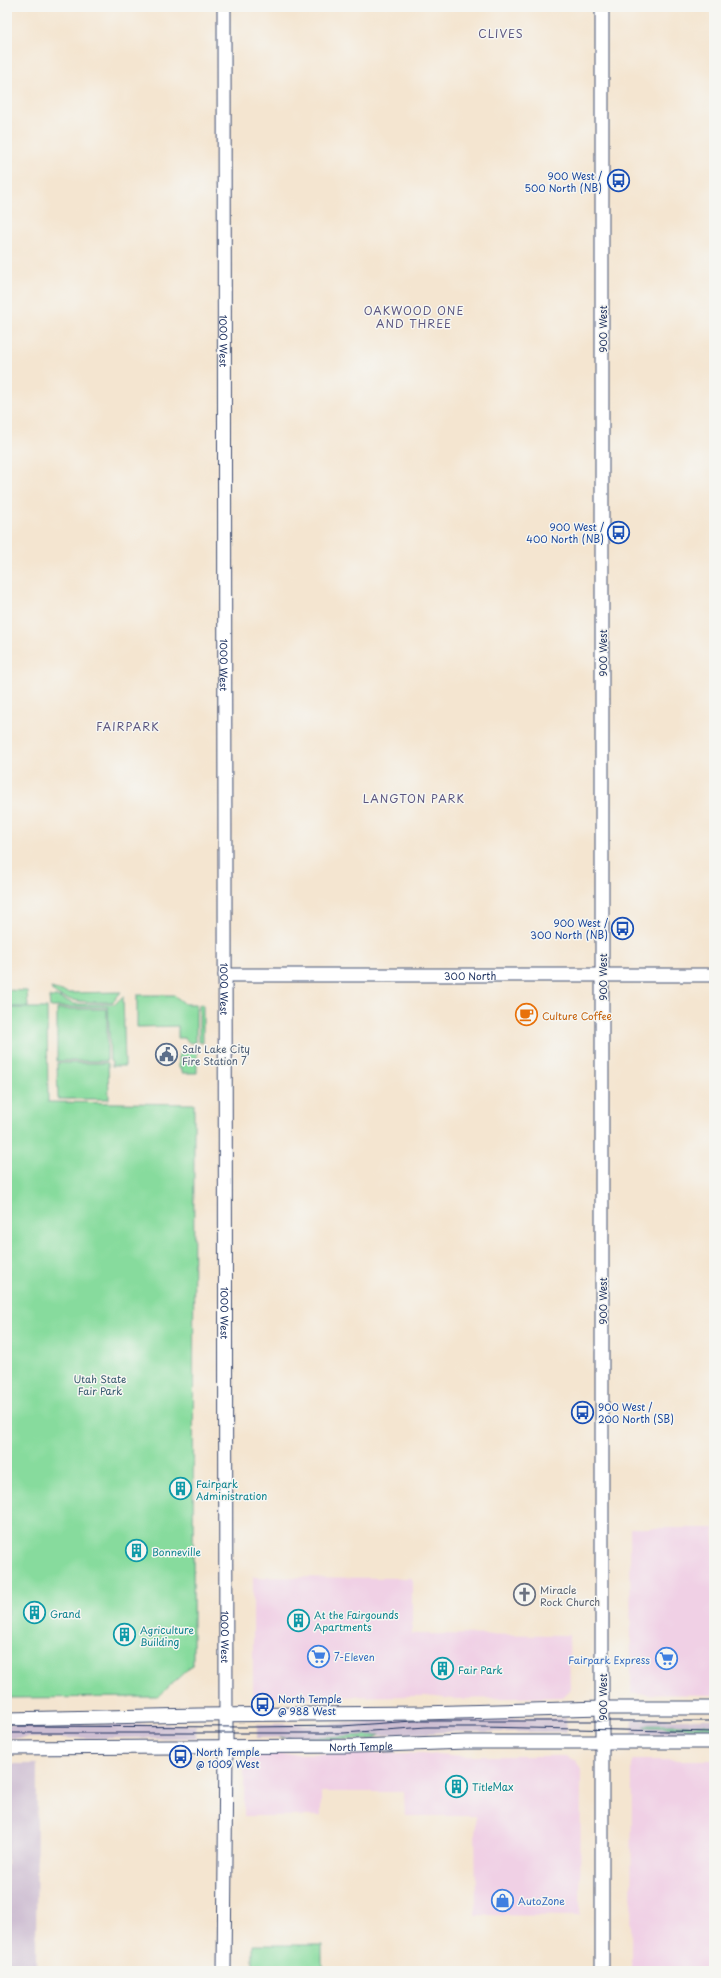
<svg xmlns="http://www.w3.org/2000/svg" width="721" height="1978" font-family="'Playpen Sans',sans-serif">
  <rect width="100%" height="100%" fill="#f6f6f2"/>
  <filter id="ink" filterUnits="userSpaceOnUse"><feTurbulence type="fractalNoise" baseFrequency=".025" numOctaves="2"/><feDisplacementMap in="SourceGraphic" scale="8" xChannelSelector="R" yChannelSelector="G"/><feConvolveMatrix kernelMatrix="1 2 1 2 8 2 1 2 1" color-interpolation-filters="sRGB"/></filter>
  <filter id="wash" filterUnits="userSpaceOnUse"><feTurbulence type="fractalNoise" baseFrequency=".012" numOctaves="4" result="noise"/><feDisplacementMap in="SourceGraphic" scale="16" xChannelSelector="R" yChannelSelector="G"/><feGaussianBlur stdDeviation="0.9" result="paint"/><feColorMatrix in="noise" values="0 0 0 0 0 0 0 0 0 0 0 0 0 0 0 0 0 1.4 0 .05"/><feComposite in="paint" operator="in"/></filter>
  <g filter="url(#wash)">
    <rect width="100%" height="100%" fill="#f4e5d0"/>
    <path fill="#f0d0e5" d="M 630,1528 L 714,1528 L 714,1695 L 631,1694 Z
      M 253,1577 L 412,1578 L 412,1634 L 569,1635 L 570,1689 L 562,1697 L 453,1699 L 425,1696 L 253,1697 Z
      M 422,1753 L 464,1756 L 565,1756 L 576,1761 L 581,1770 L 580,1916 L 476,1915 L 475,1816 L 405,1816 L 404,1792 L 321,1792 L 321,1816 L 244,1816 L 244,1767 L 250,1757 L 256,1754 Z
      M 632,1760 L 714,1760 L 714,1869 L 711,1971 L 631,1971 Z"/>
    <path fill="#cebed2" d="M 396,1718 L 566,1718 L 567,1732 L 449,1732 L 372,1736 L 257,1738 L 257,1724 L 324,1724 L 378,1721 Z
      M 632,1719 L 714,1719 L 714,1725 L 645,1725 L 645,1727 L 714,1729 L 714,1737 L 633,1734 Z
      M 7,1724 L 196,1724 L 196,1738 L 7,1738 Z
      M 7,1764 L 37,1764 L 36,1971 L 7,1971 Z"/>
    <path fill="#87db9d" stroke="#51857e" d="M 51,988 L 69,993 L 121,992 L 113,1002 C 100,1002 56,1004 51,988 Z
      M 7,990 L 27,991 L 28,1007 L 7,1007 Z
      M 137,995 L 174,995 L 185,1004 L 196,1004 L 196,1042 L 190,1043 L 184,1038 L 178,1038 L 178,1026 L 137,1027 Z
      M 123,996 L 125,1066 L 112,1066 L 112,1062 L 110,1061 L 108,1007 L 50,1007 L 49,997 L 56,997 L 75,1004 L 115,1004 Z
      M 201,1004 L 203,1005 L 203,1043 L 199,1042 L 199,1005 Z
      M 7,1008 L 47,1008 L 48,1102 L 194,1104 L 193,1664 L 158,1697 L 7,1698 Z
      M 57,1009 L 107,1009 L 107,1061 L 57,1061 Z
      M 186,1048 L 197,1048 L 197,1073 L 182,1073 L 182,1068 L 179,1068 L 179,1053 L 184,1052 Z
      M 57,1063 L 108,1063 L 109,1099 L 58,1099 Z
      M 645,1725 L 714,1725 L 714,1729 L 645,1727 Z
      M 380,1735 L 372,1739 L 364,1740 L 279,1738 Z
      M 253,1945 L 322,1945 L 322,1971 L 253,1971 Z"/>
  </g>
  <g filter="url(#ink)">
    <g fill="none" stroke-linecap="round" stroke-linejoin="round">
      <defs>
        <g id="secondary">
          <path id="s1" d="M 224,7 L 226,1747 L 224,1971"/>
          <path d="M 602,7 L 602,1971"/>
          <path id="s2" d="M 225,975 L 714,975"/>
          <path d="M 7,1719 L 199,1715 L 421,1713 L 602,1708 L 714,1708"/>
          <path id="s3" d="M 7,1748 L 356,1746 L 466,1742 L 714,1742"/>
        </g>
      </defs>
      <use href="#secondary" stroke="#3c4a6f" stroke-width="15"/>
      <use href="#secondary" stroke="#fff" stroke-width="13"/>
      <path stroke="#1b2f5e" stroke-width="1" d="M 7,1726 L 250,1727 L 342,1726 L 413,1721 L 714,1721
        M 7,1733 L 344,1733 L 426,1727 L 481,1727 L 714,1732"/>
    </g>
  </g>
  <defs>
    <symbol id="bus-ring" viewBox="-11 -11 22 22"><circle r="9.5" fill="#f6f6f2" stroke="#1a4fb4" stroke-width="1.5"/><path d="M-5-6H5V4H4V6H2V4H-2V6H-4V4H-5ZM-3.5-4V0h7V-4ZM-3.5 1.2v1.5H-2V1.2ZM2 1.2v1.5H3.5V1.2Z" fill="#1a4fb4"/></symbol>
    <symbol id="cafe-ring" viewBox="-11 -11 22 22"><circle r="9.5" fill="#f6f6f2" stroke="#e8710a" stroke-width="1.5"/><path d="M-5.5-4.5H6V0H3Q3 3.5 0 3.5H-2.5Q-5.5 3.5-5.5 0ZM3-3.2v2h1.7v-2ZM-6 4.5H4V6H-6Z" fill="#e8710a"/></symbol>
    <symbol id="civic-ring" viewBox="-11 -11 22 22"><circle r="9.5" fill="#f6f6f2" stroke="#5c6f8a" stroke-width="1.5"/><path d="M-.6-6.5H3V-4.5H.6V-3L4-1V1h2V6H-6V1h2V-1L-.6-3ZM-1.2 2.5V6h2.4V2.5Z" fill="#5c6f8a"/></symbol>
    <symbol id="building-ring" viewBox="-11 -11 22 22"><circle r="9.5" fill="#f6f6f2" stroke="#0f9aa8" stroke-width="1.5"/><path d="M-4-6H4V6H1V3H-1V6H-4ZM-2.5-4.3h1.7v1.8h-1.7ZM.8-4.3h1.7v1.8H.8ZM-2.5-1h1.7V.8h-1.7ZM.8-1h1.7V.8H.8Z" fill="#0f9aa8"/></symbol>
    <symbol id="church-ring" viewBox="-11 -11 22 22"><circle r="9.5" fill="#f6f6f2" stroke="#6b7280" stroke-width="1.5"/><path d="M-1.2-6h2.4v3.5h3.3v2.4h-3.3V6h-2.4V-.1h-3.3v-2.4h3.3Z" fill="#6b7280"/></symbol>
    <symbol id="supermarket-ring" viewBox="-11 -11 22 22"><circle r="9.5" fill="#f6f6f2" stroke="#3f7fe0" stroke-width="1.5"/><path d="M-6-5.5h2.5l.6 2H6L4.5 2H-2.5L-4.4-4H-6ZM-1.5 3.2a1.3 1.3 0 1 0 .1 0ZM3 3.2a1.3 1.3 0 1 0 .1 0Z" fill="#3f7fe0"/></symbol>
    <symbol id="shop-ring" viewBox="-11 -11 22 22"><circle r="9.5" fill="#f6f6f2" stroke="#3f7fe0" stroke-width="1.5"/><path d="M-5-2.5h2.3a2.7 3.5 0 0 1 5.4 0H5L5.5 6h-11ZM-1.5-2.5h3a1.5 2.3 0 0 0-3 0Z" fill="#3f7fe0"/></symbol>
  </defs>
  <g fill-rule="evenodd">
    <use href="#bus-ring" x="606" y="168" width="25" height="25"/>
    <use href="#bus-ring" x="606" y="520" width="25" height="25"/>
    <use href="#bus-ring" x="610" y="916" width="25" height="25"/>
    <use href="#cafe-ring" x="514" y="1002" width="25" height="25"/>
    <use href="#civic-ring" x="154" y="1042" width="25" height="25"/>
    <use href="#bus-ring" x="570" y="1400" width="25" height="25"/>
    <use href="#building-ring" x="168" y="1476" width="25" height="25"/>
    <use href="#building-ring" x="124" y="1538" width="25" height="25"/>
    <use href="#church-ring" x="512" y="1582" width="25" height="25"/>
    <use href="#building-ring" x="22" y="1600" width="25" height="25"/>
    <use href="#building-ring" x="286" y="1608" width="25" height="25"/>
    <use href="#building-ring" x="112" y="1622" width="25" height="25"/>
    <use href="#supermarket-ring" x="306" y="1644" width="25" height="25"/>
    <use href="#supermarket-ring" x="654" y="1646" width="25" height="25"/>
    <use href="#building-ring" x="430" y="1656" width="25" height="25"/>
    <use href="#bus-ring" x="250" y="1692" width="25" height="25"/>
    <use href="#bus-ring" x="168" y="1744" width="25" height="25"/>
    <use href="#building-ring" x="444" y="1774" width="25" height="25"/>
    <use href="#shop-ring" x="490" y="1888" width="25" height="25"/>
  </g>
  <g text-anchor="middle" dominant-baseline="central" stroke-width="3" stroke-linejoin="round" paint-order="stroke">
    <g font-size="10" fill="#164399" stroke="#f6f6f2" text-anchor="end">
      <text x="602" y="175">900 West /<tspan x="602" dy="12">500 North (NB)</tspan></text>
      <text x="604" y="526">900 West /<tspan x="604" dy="12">400 North (NB)</tspan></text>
      <text x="608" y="922">900 West /<tspan x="608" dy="12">300 North (NB)</tspan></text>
      <text x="598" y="1406" text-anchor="start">900 West /<tspan x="598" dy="12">200 North (SB)</tspan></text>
      <text x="278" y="1698" text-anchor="start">North Temple<tspan x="278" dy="12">@ 988 West</tspan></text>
      <text x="196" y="1751" text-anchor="start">North Temple<tspan x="196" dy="12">@ 1009 West</tspan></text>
    </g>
    <g font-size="10" fill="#1b2f5e" stroke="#f6f6f2">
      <text transform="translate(602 329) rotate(-90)">900 West</text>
      <text stroke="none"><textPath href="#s1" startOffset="334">1000 West</textPath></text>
      <text transform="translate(602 653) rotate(-90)">900 West</text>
      <text stroke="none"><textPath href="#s1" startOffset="658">1000 West</textPath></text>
      <text stroke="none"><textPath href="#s2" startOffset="245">300 North</textPath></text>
      <text transform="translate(602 977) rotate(-90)">900 West</text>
      <text stroke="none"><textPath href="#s1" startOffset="982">1000 West</textPath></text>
      <text transform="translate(602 1301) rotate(-90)">900 West</text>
      <text stroke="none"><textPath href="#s1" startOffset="1306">1000 West</textPath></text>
      <text stroke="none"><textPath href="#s1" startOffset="1630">1000 West</textPath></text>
      <text transform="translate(602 1697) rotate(-90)">900 West</text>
      <text stroke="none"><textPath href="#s3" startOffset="354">North Temple</textPath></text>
    </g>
    <g font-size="10" fill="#c56008" stroke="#f6f6f2" text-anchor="start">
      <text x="542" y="1015">Culture Coffee</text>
    </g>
    <g font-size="10" fill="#4e5e75" stroke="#f6f6f2" text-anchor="start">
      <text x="182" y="1048">Salt Lake City<tspan x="182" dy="12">Fire Station 7</tspan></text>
    </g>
    <g font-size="10" fill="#365a6e" stroke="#f6f6f2">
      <text x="100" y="1378">Utah State<tspan x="100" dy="12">Fair Park</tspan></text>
    </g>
    <g font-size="10" fill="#0d838f" stroke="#f6f6f2" text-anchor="start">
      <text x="196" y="1483">Fairpark<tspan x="196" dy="12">Administration</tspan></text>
      <text x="152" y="1551">Bonneville</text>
      <text x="50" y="1613">Grand</text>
      <text x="314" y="1614">At the Fairgounds<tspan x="314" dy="12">Apartments</tspan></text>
      <text x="140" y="1629">Agriculture<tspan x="140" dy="12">Building</tspan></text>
      <text x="458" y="1669">Fair Park</text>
      <text x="472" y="1786">TitleMax</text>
    </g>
    <g font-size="10" fill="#5b616d" stroke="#f6f6f2" text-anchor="start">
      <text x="540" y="1589">Miracle<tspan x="540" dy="12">Rock Church</tspan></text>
    </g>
    <g font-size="10" fill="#366cbe" stroke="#f6f6f2" text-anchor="start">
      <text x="334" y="1656">7-Eleven</text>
      <text x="650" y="1659" text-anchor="end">Fairpark Express</text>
      <text x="518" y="1900">AutoZone</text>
    </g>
    <g font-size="11" letter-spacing="1" fill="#5b5680" stroke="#f6f6f2">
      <text x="501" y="33">CLIVES</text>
      <text x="414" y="310">OAKWOOD ONE<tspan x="414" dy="13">AND THREE</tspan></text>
      <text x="128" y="726">FAIRPARK</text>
      <text x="414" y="798">LANGTON PARK</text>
    </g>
  </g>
  <rect width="721" height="1978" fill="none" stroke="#f6f6f2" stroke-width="24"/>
</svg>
